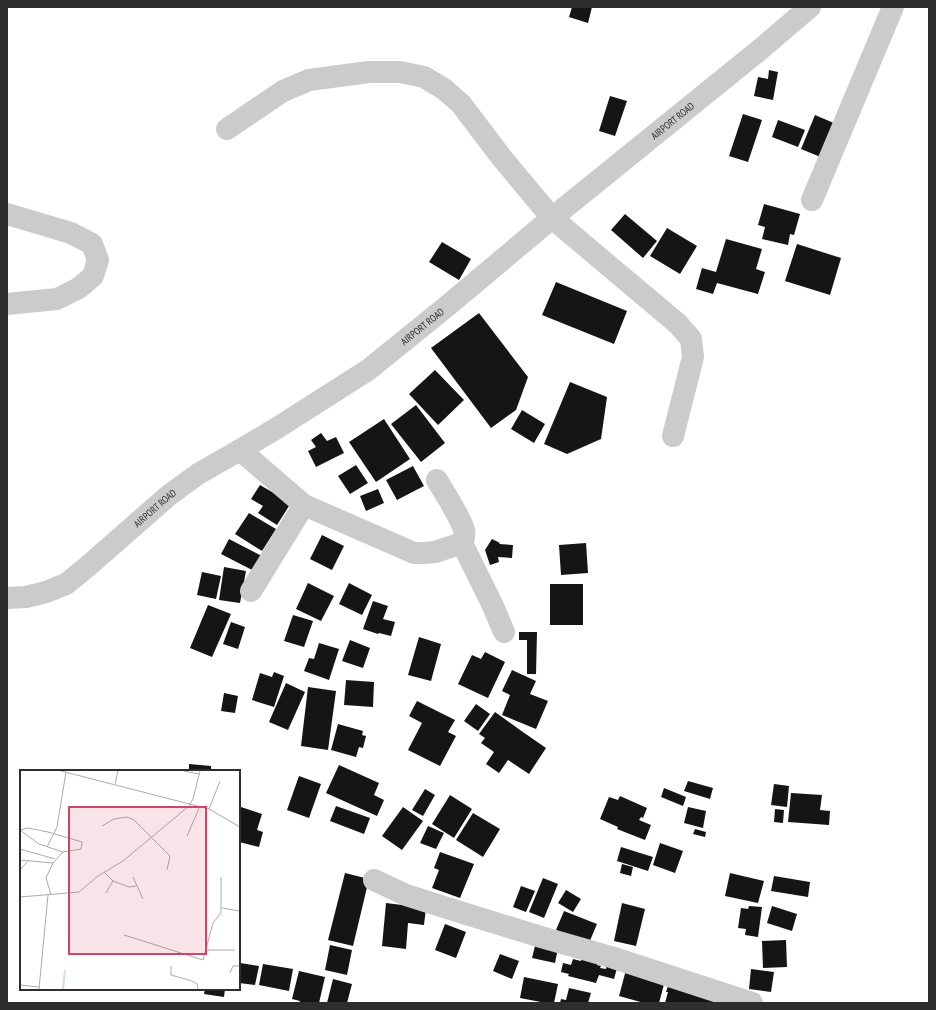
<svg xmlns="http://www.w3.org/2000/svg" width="936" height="1010" font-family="'PT Sans Narrow',sans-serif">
  <rect width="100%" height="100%" fill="#fff"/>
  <path fill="#151515" d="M 572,7 L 592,7 L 588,23 L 569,17 Z
    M 769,70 L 778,72 L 773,100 L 754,96 L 758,77 L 768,79 Z
    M 610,96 L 627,101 L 615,136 L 599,131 Z
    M 743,114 L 762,120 L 748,162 L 729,156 Z
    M 815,115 L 836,124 L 823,158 L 801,149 Z
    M 778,120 L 805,130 L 798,147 L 772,137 Z
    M 764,204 L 800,214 L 794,235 L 790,234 L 788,245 L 762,239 L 765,227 L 758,225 Z
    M 625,214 L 657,241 L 643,258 L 611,230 Z
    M 667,228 L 697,246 L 680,274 L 650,256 Z
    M 726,239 L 762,249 L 756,269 L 765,272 L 758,294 L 717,283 L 713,294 L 696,289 L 702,268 L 716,272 Z
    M 442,242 L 471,259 L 459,280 L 429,262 Z
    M 797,244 L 841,258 L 830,295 L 785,281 Z
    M 556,282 L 627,311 L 614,344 L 542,315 Z
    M 479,313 L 528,377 L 516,410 L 491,428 L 431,348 Z
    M 435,370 L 464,400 L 438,425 L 409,394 Z
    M 570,382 L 607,397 L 601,439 L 567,454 L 544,444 Z
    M 416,405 L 445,443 L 421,462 L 391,424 Z
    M 522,410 L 545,424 L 534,443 L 511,429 Z
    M 384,419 L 410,459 L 376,482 L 349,442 Z
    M 321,433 L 327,441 L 336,437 L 344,453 L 316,467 L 308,451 L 316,447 L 311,440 Z
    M 356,465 L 368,483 L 350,494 L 338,476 Z
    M 413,466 L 424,486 L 397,500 L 386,480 Z
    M 260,485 L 291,503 L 277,525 L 258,513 L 263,506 L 251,499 Z
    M 378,489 L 384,503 L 366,511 L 360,496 Z
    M 249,513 L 276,529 L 262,551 L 235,534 Z
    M 322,535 L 344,546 L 332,570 L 310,559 Z
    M 229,539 L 262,556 L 254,571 L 221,554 Z
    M 492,539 L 500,543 L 499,544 L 513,545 L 512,558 L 498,557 L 499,562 L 490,565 L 485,550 Z
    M 586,543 L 588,573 L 561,575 L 559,545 Z
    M 224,567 L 246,571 L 240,603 L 219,600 Z
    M 202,572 L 221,576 L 216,599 L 197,595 Z
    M 308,583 L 334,596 L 321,621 L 296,609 Z
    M 349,583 L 372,595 L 362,615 L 339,604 Z
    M 550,584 L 583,584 L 583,625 L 550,625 Z
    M 373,601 L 388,606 L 383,619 L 395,622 L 391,636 L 379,633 L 378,634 L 363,629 Z
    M 208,605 L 231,614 L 212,657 L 190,648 Z
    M 293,615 L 313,621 L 304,647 L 284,641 Z
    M 231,622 L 245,627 L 238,649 L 223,644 Z
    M 519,632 L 537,632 L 536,674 L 527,674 L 527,640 L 519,640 Z
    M 419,637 L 441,644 L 431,681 L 408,675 Z
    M 350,640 L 370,648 L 363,668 L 342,661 Z
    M 319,643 L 339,649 L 329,680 L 304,671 L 309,658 L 314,659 Z
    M 485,652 L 505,662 L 488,698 L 458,684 L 472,655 L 481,659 Z
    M 512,670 L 536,681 L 530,694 L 548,701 L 536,729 L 502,715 L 510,695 L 502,691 Z
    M 274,672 L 284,676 L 274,707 L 252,700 L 260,673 L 272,677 Z
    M 346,680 L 374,682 L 373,707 L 344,705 Z
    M 286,683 L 305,692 L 288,730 L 269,722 Z
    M 308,687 L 336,691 L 328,750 L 301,746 Z
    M 224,693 L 238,696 L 235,713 L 221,711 Z
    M 417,701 L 455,720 L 448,732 L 456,736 L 440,766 L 408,750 L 422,723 L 409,716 Z
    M 476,704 L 490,714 L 478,731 L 464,721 Z
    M 495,712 L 520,730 L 546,748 L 529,774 L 508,760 L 499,773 L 486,764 L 494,752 L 481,743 L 485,738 L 479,734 Z
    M 338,724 L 363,731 L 362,735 L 366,736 L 363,748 L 359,747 L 356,757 L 331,750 Z
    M 189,764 L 211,766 L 211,771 L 189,771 Z
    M 339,765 L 379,783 L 374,795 L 384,800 L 377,816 L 326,793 Z
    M 299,776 L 321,784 L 309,818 L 287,810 Z
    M 688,781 L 713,788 L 710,799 L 684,791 Z
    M 774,784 L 789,786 L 787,807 L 771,805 Z
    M 664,788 L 686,797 L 683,806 L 661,797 Z
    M 425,789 L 435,795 L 423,816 L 412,810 Z
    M 791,793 L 822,795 L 820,810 L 830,811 L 829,825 L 788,822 Z
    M 450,795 L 472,809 L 454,838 L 432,824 Z
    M 620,796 L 647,808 L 643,818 L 641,817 L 639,820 L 651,825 L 645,840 L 617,829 L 618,827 L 600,819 L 609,797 L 618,800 Z
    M 336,806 L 370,818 L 364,834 L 330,821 Z
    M 241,807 L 262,814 L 257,830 L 263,832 L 259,847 L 239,842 L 239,813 Z
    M 403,807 L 423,821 L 402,850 L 382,836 Z
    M 688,807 L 706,811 L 703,828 L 684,823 Z
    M 775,809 L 784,810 L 783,823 L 774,822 Z
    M 473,813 L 500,829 L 483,857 L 456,840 Z
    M 428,826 L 444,833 L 436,849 L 420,843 Z
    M 695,829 L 706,832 L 705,837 L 693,834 Z
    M 660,843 L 683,851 L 675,873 L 653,865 Z
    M 621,847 L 653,857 L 648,871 L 617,861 Z
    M 440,852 L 474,864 L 460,898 L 432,888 L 439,870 L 434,868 Z
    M 622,864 L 633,867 L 631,876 L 620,873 Z
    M 345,873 L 369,879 L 353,946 L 328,940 Z
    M 730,873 L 764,881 L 758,903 L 725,896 Z
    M 774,876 L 810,882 L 808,897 L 771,891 Z
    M 543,878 L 558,884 L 544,918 L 529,912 Z
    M 521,886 L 535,891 L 526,912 L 513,907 Z
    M 566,890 L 581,899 L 573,912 L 558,903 Z
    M 386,903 L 426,908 L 424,925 L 408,923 L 406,949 L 382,946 Z
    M 622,903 L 645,909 L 636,946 L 614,941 Z
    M 749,906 L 762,907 L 758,937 L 745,935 L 746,929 L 738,928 L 741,908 L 748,909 Z
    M 772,906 L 797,914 L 792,931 L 767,923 Z
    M 564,911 L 597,924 L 589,943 L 556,930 Z
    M 445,924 L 466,932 L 456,958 L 435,950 Z
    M 537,938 L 559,943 L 555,963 L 532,958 Z
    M 786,940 L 787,967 L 763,968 L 762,941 Z
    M 330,945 L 352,950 L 347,975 L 325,970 Z
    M 500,954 L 519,961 L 512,979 L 493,971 Z
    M 583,955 L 599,959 L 597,965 L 601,966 L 600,968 L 606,969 L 608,959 L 619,961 L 614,979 L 599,975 L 596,983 L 568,976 L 569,974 L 561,972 L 563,963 L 571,965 L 573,959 L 581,961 Z
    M 240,963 L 259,966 L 255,985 L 239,983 L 239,969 Z
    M 263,964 L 293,969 L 289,991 L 259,985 Z
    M 627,966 L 666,977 L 659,1003 L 644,1003 L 619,996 Z
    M 751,969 L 774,972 L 771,992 L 749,989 Z
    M 299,971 L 325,977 L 319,1003 L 299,1003 L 300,1001 L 292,999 Z
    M 524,977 L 558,984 L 554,1003 L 546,1003 L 520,998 Z
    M 671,977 L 717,1003 L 665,1003 L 668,992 L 666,992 Z
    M 333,979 L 352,984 L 347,1003 L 327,1003 Z
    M 569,988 L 591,993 L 588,1003 L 560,1003 L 561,999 L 566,1000 Z
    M 205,989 L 225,989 L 224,997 L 204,994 Z"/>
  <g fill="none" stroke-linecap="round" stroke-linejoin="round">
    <g stroke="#cbcbcb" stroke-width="22">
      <path d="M 227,129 L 283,91 L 309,80 L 369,72 L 400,72 L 424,77 L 444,89 L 461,104 L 502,158 L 552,218 L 678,324 L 691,339 L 693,357 L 673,436"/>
      <path d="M 812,200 L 893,7"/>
      <path d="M 7,214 L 71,233 L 92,244 L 98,260 L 93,276 L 79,288 L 57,299 L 7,304"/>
      <path d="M 240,450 L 304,505 L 414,553 L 424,553 L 435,552 L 462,543"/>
      <path d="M 437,480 C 445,494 460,516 464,530 C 465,535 464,539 462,543 L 493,606 L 504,632"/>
      <path d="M 251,591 L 304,505"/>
      <path id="s1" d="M 7,598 L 26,597 L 46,592 L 66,584 L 87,567 L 168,496 L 198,474 L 240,450 L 277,428 L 368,370 L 446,307 L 552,218 L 762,48 L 810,7"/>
      <path d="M 374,880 L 406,895 L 447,908 L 541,937 L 611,957 L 752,1003"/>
    </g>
  </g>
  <g text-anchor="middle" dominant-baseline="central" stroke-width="4" stroke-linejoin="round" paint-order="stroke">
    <g font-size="10" fill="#2e2e2e" stroke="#fff">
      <text stroke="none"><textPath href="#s1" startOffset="826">AIRPORT ROAD</textPath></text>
      <text stroke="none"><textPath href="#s1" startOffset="502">AIRPORT ROAD</textPath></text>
      <text stroke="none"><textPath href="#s1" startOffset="178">AIRPORT ROAD</textPath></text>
    </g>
  </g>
  <g transform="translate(20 770)">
    <rect width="220" height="220" fill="#fff"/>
    <path fill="none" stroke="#cce1e7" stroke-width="2" d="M 43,219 L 45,200"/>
    <path fill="none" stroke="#ababab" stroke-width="1" d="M 41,1 L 189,39 L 220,57M 164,1 L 179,4M 95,14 L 98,1M 189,39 L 200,11M 82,56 L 94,49 L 107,47 L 114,50 L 150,86 L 147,100M 0,60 L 8,58 L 28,62 L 62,72 L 61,79 L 43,82 L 33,93 L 26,108 L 31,125M 0,60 L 19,74 L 43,82M 167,66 L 180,36M 27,77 L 37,57 L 46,2M 0,79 L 35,89M 0,90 L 33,93M 0,100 L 8,91M 84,102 L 93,111 L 109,117 L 116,116M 113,107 L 123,129M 86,123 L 93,111M 0,127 L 59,122 L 78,106 L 103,91 L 169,36 L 173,29 L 180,1M 202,138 L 220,141M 104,165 L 183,190 L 193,153 L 201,143 L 201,107M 187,180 L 215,180M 151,196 L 151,205 L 172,211 L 177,214 L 178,219M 210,203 L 213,196 L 220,196M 0,215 L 19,217M 19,219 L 28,125"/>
    <path fill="#ce4667" fill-opacity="0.15" stroke="#ce4667" stroke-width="2" d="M 49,37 L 186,37 L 186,184 L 49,184 Z"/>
    <rect width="220" height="220" fill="none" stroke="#2e2e2e" stroke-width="2"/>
  </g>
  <rect width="936" height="1010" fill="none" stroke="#2e2e2e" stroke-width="16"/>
</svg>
